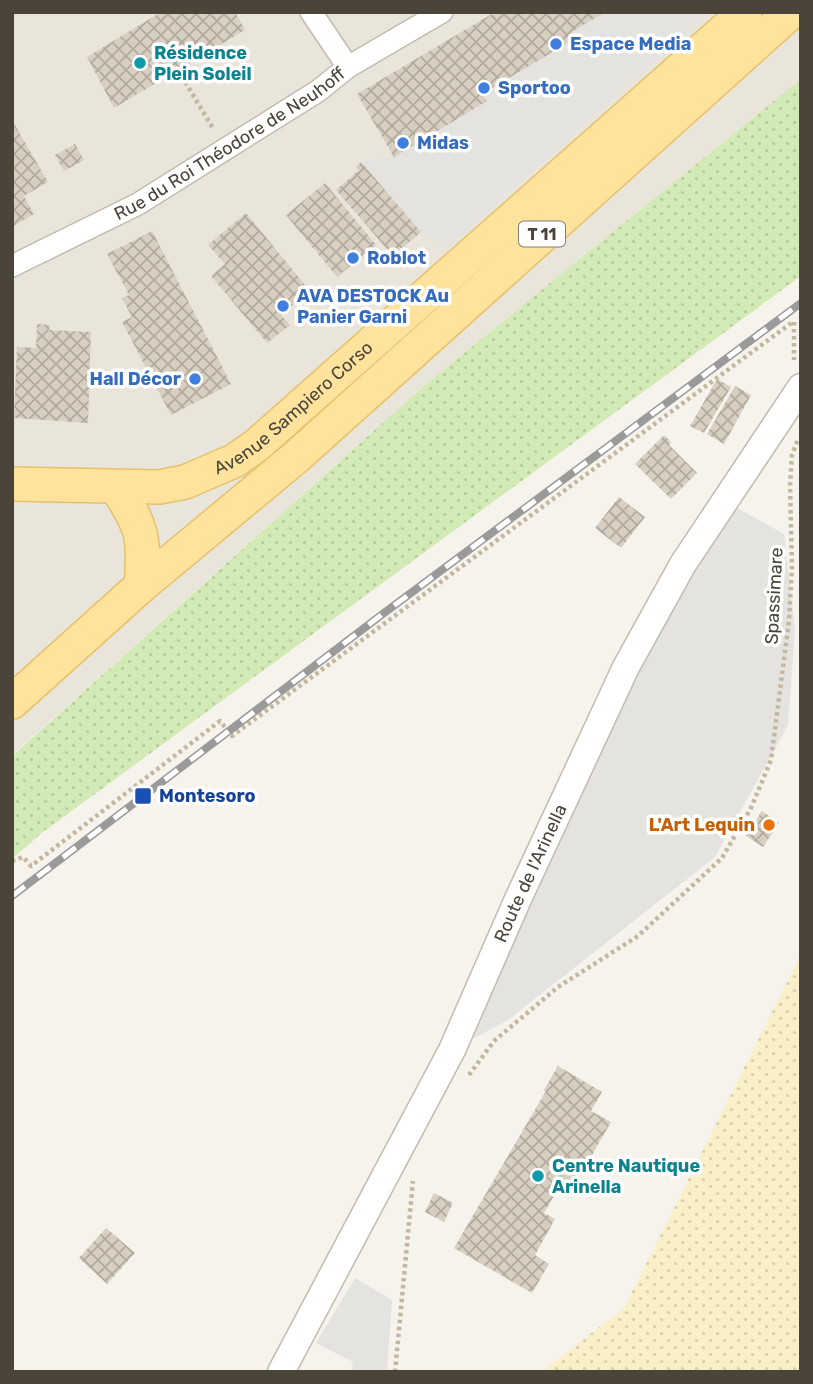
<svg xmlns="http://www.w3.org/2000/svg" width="813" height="1384" font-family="Rubik,sans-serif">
  <defs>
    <pattern id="grass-dots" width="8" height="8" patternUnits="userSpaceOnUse" patternTransform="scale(1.75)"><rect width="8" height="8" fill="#d2eab5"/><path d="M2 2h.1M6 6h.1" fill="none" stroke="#b6ca9c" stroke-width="1.8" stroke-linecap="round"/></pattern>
    <pattern id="sand-dots" width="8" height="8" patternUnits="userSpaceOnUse" patternTransform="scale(1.75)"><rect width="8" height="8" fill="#f9efc9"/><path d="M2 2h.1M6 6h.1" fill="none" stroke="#d7cead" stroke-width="1.8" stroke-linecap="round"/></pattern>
    <pattern id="building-cross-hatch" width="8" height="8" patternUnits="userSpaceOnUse" patternTransform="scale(1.75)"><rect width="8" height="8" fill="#d8cfc1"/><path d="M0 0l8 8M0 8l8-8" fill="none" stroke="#b1aa9e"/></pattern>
  </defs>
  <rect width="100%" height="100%" fill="#f6f3ec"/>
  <path fill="#eae5da" d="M 12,12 L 801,12 L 801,79 L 426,384 L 12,755 Z"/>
  <path fill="url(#grass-dots)" d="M 801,79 L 801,276 L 43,832 L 12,859 L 12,756 L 426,384 Z"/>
  <path fill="url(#sand-dots)" d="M 801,954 L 801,1368 L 798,1372 L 541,1372 L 624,1308 Z"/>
  <path fill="#e5e3e0" d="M 605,12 L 707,12 L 447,249 L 421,232 L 361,162 L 394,156 L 486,102 L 482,94 L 576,38 L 572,32 Z
    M 725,501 L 784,534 L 795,630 L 788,725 L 715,857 L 508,1020 L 452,1050 L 518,899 Z
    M 355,1278 L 392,1300 L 387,1372 L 351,1372 L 353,1362 L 316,1343 Z"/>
  <path fill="url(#building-cross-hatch)" d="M 161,12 L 235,12 L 245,30 L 114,108 L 87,57 Z
    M 495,12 L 605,12 L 572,32 L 576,38 L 482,94 L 487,101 L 394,157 L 357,94 Z
    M 12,120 L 48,182 L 24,196 L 34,214 L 12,227 Z
    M 75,144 L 84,160 L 64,171 L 55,155 Z
    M 361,162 L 421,232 L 393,256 L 336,190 L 359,170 L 356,167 Z
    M 325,183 L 376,245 L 337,277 L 286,215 Z
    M 246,213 L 310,291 L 281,315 L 290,325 L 267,343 L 211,276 L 225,264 L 208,245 Z
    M 152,231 L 231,384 L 171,415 L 122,322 L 132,317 L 122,298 L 129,295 L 107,254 Z
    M 37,324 L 50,325 L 49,330 L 91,332 L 88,423 L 14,418 L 17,347 L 36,348 Z
    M 717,379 L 731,387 L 704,433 L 690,426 Z
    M 735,386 L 751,395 L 724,444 L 707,434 Z
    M 664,435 L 671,442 L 669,445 L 697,473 L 671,499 L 635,464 Z
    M 619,497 L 645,517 L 621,548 L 595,528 Z
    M 762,811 L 779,823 L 763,847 L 746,836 Z
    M 558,1066 L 602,1092 L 591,1111 L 611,1122 L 568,1197 L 557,1191 L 544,1213 L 555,1219 L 535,1255 L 549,1264 L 532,1293 L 454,1248 L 546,1091 L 544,1090 Z
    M 434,1193 L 453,1203 L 444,1222 L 425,1212 Z
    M 106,1228 L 135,1253 L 107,1284 L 79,1258 Z"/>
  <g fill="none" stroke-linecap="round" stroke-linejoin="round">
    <defs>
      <g id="minor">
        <path d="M 311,12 L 348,67"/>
        <path id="s1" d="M 12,266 L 138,204 L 318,91 L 348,67 L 442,12"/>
      </g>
      <g id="tertiary">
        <path id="s2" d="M 281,1372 L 452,1050 L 518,899 L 626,667 L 683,564 L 801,387"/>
      </g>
      <g id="primary">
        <path id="s3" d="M 12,484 L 159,487 L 185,482 L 234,461 L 257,445 L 745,12"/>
        <path d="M 116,487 C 143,527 145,538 141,586"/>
        <path d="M 12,702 L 141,586 L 295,458 L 791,12"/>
      </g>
    </defs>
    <use href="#minor" stroke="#c2bbae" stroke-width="24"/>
    <use href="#tertiary" stroke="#c2bbae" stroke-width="29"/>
    <use href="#primary" stroke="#e6c16a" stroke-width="36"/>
    <path stroke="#c4b79f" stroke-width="4.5" stroke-dasharray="3.5 3.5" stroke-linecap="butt" d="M 178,70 L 214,130
      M 794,322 L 794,360
      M 12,861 L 23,857 L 31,866 L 220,721 L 232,736 L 794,321
      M 469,1075 L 494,1041 L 558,987 L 638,936 L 722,858 L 751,808 L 771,760 L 789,621 L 792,568 L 790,485 L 792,455 L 798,439
      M 395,1372 L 413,1181"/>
    <use href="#minor" stroke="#fff" stroke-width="21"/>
    <use href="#tertiary" stroke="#fff" stroke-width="26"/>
    <use href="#primary" stroke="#ffe39c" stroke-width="33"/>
    <defs>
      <path id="rail" d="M 12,896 L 384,613 L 801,303"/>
    </defs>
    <use href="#rail" stroke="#9a9a9a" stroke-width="8"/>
    <use href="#rail" stroke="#fff" stroke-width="5" stroke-dasharray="16" stroke-linecap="butt"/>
  </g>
  <g fill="#3f7fe0" stroke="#fff" stroke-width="2.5">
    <circle cx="556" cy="44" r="7"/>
    <circle cx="484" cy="88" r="7"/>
    <circle cx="403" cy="143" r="7"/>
    <circle cx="353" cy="258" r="7"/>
    <circle cx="283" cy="306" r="7"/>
    <circle cx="195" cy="379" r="7"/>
  </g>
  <g fill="#0f9aa8" stroke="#fff" stroke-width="2.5">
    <circle cx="140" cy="63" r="7"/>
    <circle cx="538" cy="1176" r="7"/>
  </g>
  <rect fill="#1a4fb4" stroke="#fff" stroke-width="2.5" x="134" y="787" width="18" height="18" rx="3.5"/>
  <circle fill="#e8710a" stroke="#fff" stroke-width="2.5" cx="769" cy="825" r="7"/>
  <g text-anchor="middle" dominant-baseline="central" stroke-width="7" stroke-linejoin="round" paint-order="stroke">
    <rect fill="#fff" stroke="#817c74" stroke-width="2" x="519" y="221.5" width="46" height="25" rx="5"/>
    <g font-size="16" font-weight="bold" fill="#4b4439">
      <text x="542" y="234">T 11</text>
    </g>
    <g font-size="18" font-weight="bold" fill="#366cbe" stroke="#fff" text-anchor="start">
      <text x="570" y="44">Espace Media</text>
      <text x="498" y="88">Sportoo</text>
      <text x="417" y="143">Midas</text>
      <text x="367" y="258">Roblot</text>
      <text x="297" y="296">AVA DESTOCK Au<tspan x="297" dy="21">Panier Garni</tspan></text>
      <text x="181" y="379" text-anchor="end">Hall Décor</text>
    </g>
    <g font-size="18" font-weight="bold" fill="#0d838f" stroke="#fff" text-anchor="start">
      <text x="154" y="53">Résidence<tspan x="154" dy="21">Plein Soleil</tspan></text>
      <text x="552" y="1166">Centre Nautique<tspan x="552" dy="21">Arinella</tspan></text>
    </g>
    <g font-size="18" fill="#4b4439" stroke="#fff">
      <text stroke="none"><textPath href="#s1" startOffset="250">Rue du Roi Théodore de Neuhoff</textPath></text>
      <text stroke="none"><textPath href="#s3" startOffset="306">Avenue Sampiero Corso</textPath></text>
      <text transform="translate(774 596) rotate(-87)">Spassimare</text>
      <text stroke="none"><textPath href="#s2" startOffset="558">Route de l'Arinella</textPath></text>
    </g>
    <g font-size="18" font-weight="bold" fill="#164399" stroke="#fff" text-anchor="start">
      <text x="159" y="796">Montesoro</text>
    </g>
    <g font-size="18" font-weight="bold" fill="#c56008" stroke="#fff" text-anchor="end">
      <text x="755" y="825">L'Art Lequin</text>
    </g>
  </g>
  <rect width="813" height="1384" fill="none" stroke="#4b4439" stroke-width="28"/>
</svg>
